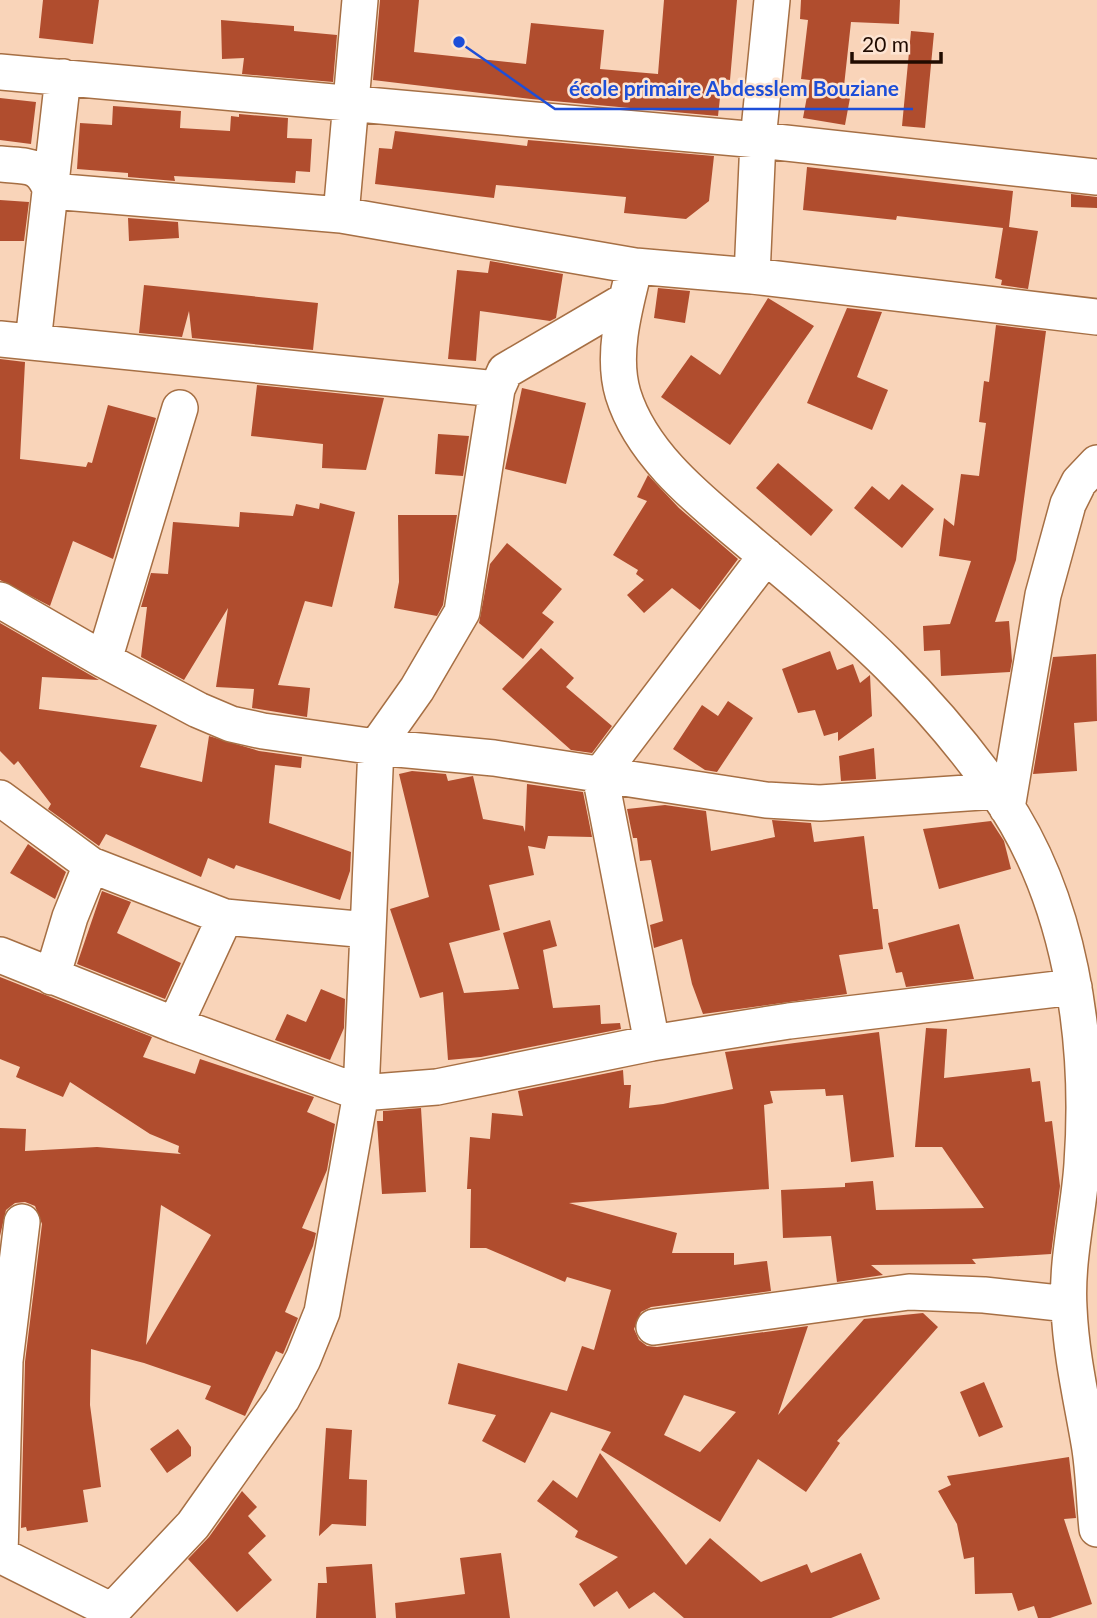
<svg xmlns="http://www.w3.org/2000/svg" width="1097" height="1618" font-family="Lato,sans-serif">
  <rect width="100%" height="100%" fill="#f9d4b9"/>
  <path fill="#b04d2e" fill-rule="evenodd" d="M 43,0 L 99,0 L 93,44 L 39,38 Z
    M 380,0 L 419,0 L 414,52 L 526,64 L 531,23 L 604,30 L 600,69 L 658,74 L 664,0 L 737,0 L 730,80 L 722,79 L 718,116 L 531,99 L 373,80 Z
    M 801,0 L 900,0 L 899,24 L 851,22 L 844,86 L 852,87 L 845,125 L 803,118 L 810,80 L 801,79 L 808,20 L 800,19 Z
    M 221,20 L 294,26 L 294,31 L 337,35 L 333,82 L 242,74 L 244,58 L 222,59 Z
    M 911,31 L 934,33 L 925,128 L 902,126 Z
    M 0,98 L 36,102 L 31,144 L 0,140 Z
    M 113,106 L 181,111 L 180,128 L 230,131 L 231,116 L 239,117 L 239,114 L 288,118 L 287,138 L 312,139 L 310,172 L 296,171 L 295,183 L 174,176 L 175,181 L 128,177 L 128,173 L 77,169 L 80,123 L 112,125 Z
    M 395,131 L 527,146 L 528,140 L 714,156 L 709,201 L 686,219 L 624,213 L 626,197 L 496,185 L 494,198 L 375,184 L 379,148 L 392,149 Z
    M 807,167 L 1013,191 L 1009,227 L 1038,231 L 1028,289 L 1001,285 L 1002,280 L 995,278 L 1003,228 L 897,216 L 896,220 L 803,210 Z
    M 1071,194 L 1097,197 L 1097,208 L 1071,207 Z
    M 0,200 L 29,202 L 24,241 L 0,241 Z
    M 128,218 L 178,222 L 179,238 L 129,241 Z
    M 490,261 L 563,274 L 556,318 L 550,321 L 480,311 L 476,361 L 448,359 L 457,270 L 488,273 Z
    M 144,285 L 318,303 L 313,350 L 192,338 L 189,311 L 182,337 L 139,333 Z
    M 658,288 L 690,291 L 685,323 L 654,318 Z
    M 768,298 L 814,326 L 730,445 L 661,397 L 691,355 L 720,375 Z
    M 847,308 L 882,312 L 857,377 L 888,390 L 872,430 L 807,403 Z
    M 996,325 L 1046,331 L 1016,560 L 995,622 L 1009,621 L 1012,661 L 1010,672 L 941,676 L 940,650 L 924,651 L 923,626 L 950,624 L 971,561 L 939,556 L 944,518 L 954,526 L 961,474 L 979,476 L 986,423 L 979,422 L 984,381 L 989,382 Z
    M 0,359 L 25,362 L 20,459 L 86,467 L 88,462 L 92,463 L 108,405 L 156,418 L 113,559 L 73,541 L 50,606 L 0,580 Z
    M 257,385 L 384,398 L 366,470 L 322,468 L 323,444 L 251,436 Z
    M 522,388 L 586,403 L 566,484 L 505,469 Z
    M 438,434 L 469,436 L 463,476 L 435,474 Z
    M 778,463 L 833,510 L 811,536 L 756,488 Z
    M 648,475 L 679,508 L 738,559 L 700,610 L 672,588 L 644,613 L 627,595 L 644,580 L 636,574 L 638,570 L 613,555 L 647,501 L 637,497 Z
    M 902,484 L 934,509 L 902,548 L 854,508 L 872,486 L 889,500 Z
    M 320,503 L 355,512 L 332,607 L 305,601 L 278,685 L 310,688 L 307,717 L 252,708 L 254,689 L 216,687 L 228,608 L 184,680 L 141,657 L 147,607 L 141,607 L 151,573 L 168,574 L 173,522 L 239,527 L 240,512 L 293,516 L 296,504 L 319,509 Z
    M 398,515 L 457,515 L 443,605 L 437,616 L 394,608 L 399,582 Z
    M 507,543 L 562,589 L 542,613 L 554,622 L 523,659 L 479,623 L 490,564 Z
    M 0,623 L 99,680 L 42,677 L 39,709 L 157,725 L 140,767 L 202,782 L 209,736 L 259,751 L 302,757 L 301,768 L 275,765 L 269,823 L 351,852 L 350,871 L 340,900 L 236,865 L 234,869 L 208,858 L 201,877 L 106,834 L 99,846 L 48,809 L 51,804 L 18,761 L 14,765 L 0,751 Z
    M 541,648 L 574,678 L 566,687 L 612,726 L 592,753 L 571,750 L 502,689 Z
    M 830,651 L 837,670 L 853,664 L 860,683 L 870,675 L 872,716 L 838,741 L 838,732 L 824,736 L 815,710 L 798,713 L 782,669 Z
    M 1096,654 L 1097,721 L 1074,723 L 1077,771 L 1033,774 L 1053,657 Z
    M 728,701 L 753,718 L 717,772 L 705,770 L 673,749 L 702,705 L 718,716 Z
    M 874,748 L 876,779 L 841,781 L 839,756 Z
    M 412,771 L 446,774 L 448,781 L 473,776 L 483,819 L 523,826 L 525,832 L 527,784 L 583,792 L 592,837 L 548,836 L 545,849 L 528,846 L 534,875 L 489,885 L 500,930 L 449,943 L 464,993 L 519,989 L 503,933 L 550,920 L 557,946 L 543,950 L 553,1008 L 600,1005 L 601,1024 L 620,1023 L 621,1029 L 481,1057 L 448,1060 L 443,992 L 420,998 L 390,909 L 429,897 L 399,774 Z
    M 665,805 L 706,811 L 711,851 L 775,837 L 772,820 L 811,823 L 814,842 L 864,836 L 873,909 L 878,909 L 883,949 L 839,955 L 847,994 L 703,1014 L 692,984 L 682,939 L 654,948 L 650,925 L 663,921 L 651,860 L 640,861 L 637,838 L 633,838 L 627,809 Z
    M 991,821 L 1004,841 L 1011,869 L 939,889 L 923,829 Z
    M 28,844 L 66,872 L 55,899 L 10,873 Z
    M 102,891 L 131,902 L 117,933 L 181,963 L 165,999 L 77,964 Z
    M 959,924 L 974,979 L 906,987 L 902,972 L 896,973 L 888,943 Z
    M 0,977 L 152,1037 L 143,1057 L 195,1074 L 200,1059 L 314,1097 L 307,1112 L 335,1124 L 327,1170 L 302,1228 L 316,1233 L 313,1246 L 285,1312 L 298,1318 L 283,1354 L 276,1351 L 245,1416 L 205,1399 L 211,1386 L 144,1363 L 91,1349 L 90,1405 L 101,1487 L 83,1490 L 88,1522 L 27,1531 L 26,1527 L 21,1528 L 25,1362 L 42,1224 L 35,1206 L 25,1202 L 15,1203 L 6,1210 L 0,1236 L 0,1128 L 26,1129 L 25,1151 L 97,1147 L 181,1154 L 178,1152 L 179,1146 L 150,1134 L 70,1082 L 63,1097 L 16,1077 L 20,1067 L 0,1059 ZM 161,1205 L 211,1235 L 146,1345 Z
    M 321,989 L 345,999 L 344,1028 L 330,1060 L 275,1040 L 287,1014 L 306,1022 Z
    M 926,1028 L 947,1029 L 944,1078 L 1030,1068 L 1032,1082 L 1040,1081 L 1045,1122 L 1052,1121 L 1060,1186 L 1051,1254 L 972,1259 L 976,1264 L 871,1265 L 883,1275 L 837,1282 L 831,1236 L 783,1238 L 781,1190 L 845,1187 L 845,1183 L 873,1181 L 876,1210 L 984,1208 L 942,1147 L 915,1147 Z
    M 879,1032 L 894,1157 L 851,1162 L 843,1095 L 826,1096 L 825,1089 L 770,1091 L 773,1103 L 764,1105 L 769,1189 L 569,1203 L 677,1233 L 672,1253 L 734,1253 L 734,1265 L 767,1261 L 771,1291 L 651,1307 L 641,1312 L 634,1329 L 639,1340 L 647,1346 L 657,1347 L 808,1326 L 778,1415 L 864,1319 L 923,1313 L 938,1327 L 837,1441 L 840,1443 L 806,1492 L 758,1459 L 720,1522 L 601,1450 L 611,1432 L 551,1412 L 525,1463 L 482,1441 L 496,1415 L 448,1404 L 458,1363 L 567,1391 L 582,1346 L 594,1350 L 611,1290 L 567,1277 L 565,1282 L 486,1248 L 470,1248 L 471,1189 L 467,1189 L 470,1137 L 490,1139 L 492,1113 L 523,1116 L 518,1091 L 623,1070 L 624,1085 L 631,1085 L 629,1108 L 663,1104 L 733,1089 L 725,1052 ZM 684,1395 L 736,1412 L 700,1452 L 664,1435 Z
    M 421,1108 L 426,1192 L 382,1194 L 377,1121 L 383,1121 L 383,1111 Z
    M 984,1382 L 1003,1427 L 979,1437 L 960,1392 Z
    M 326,1428 L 352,1430 L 349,1479 L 367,1480 L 366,1526 L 332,1524 L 319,1536 Z
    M 178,1429 L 191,1447 L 191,1456 L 167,1473 L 150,1449 Z
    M 600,1453 L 686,1565 L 710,1538 L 761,1582 L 807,1564 L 811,1573 L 861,1553 L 880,1599 L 831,1618 L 684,1618 L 654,1592 L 629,1609 L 617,1591 L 594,1607 L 579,1584 L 618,1557 L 575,1537 L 578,1531 L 537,1501 L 553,1480 L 577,1498 Z
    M 1069,1457 L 1076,1518 L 1064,1519 L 1092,1604 L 1050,1618 L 1038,1618 L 1034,1606 L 1018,1611 L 1012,1593 L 975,1594 L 974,1557 L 964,1559 L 957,1524 L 938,1491 L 951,1485 L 947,1476 Z
    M 242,1491 L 257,1507 L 248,1516 L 266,1536 L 248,1553 L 272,1580 L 237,1612 L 188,1559 L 209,1537 Z
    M 501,1553 L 510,1618 L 396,1618 L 395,1603 L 465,1594 L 460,1558 Z
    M 372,1564 L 376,1618 L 316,1618 L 318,1583 L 327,1583 L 326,1567 Z"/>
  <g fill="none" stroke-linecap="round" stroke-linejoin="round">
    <defs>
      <path id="minor" d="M 0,72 L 758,140 L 1097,177
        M 0,164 C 27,167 40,162 51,191 L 341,215 L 635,266 L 752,276 L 1097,317
        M 341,215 L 360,0
        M 635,266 C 625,306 611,354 623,394 C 642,456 701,501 748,541 C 795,581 845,621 889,665 C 927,703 965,747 996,791 C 1071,896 1091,1039 1082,1164 C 1079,1211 1066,1260 1069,1308 C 1071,1354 1081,1397 1089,1443 C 1094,1471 1094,1501 1097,1529
        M 752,276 L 758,140 L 772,0
        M 0,339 L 497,389
        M 33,342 L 63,77
        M 0,600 L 104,660 L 198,710 L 231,724 L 263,731 L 376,747 L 494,758 L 766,800 L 820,803 L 996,791
        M 104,660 L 180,408
        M 0,798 L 91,865 L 70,917 L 52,977
        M 1007,808 L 1043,595 L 1068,504 L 1079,482 L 1097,463
        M 91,865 L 225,917 L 368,930
        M 0,955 L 175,1025 L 361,1093 L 437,1087 L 652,1043 L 789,1021 L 1074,987
        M 175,1025 L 225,917
        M 652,1043 L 600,775 L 766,556
        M 654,1327 L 909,1292 L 984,1295 L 1068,1304
        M 0,1360 L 5,1361 L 22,1222
        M 0,1555 L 112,1611 L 193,1525 L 282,1399 L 303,1359 L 322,1312 L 361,1093 L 376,747 L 417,689 L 462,612 L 497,389 L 505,371 L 626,300
        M 0,1556 L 5,1361"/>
    </defs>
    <use href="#minor" stroke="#a66f44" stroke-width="38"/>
    <use href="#minor" stroke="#fff" stroke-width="35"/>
  </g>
  <path fill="none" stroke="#1d4ed8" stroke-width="2.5" d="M459 42L555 109H913"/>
  <circle fill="#1d4ed8" stroke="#fde4d2" stroke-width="2.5" cx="459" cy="42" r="7"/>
  <g font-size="21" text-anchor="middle" font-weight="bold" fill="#1d4ed8" stroke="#fde4d2" stroke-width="5" stroke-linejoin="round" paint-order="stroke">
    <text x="734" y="96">école primaire Abdesslem Bouziane</text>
  </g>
  <path d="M852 52v10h89v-10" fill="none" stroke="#200b00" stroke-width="3.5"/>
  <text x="862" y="52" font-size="21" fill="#200b00" stroke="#fde4d2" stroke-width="5" paint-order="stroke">20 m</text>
</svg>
